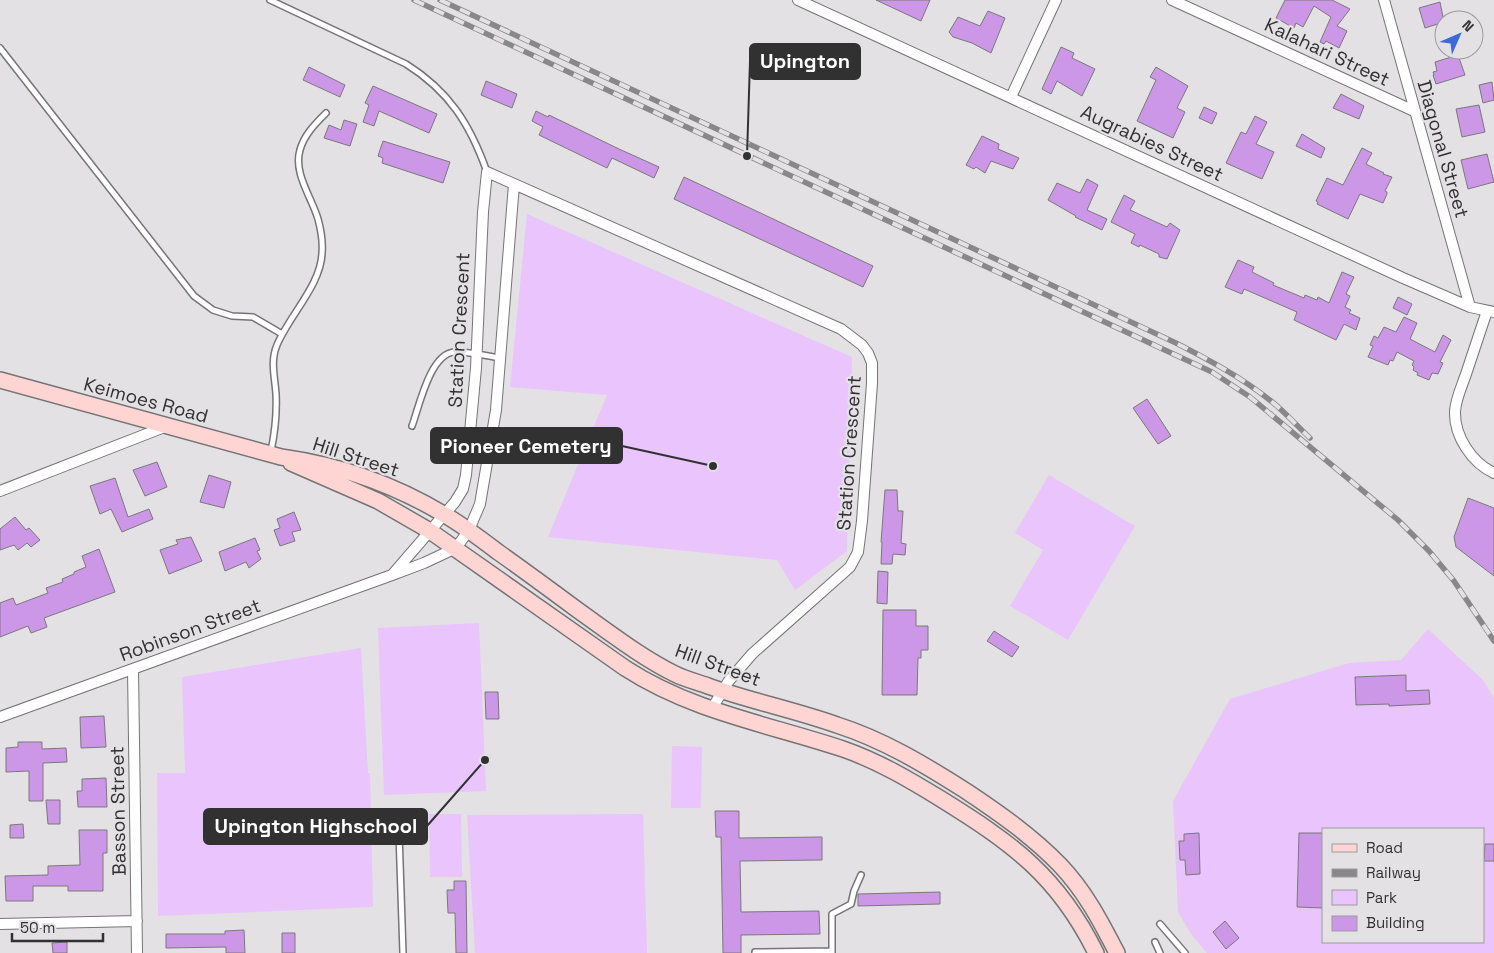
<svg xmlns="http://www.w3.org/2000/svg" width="1494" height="953" font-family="'Space Grotesk',sans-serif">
  <rect width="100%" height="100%" fill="#e3e1e4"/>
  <path fill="#e9c4fd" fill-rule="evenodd" d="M 527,214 L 852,357 L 847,551 L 795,590 L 777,560 L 548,537 L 607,395 L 510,387 Z
    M 1049,475 L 1135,526 L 1068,640 L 1010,606 L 1043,550 L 1015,533 Z
    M 479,623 L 486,791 L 384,795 L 378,628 Z
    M 1428,629 L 1483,680 L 1494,698 L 1494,953 L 1207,953 L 1191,934 L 1178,912 L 1173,801 L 1230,699 L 1349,663 L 1401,660 ZM 1323,829 L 1483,829 L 1483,942 L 1323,942 Z
    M 361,648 L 368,773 L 370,773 L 373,907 L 158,916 L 157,773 L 185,773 L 182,677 Z
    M 672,746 L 702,747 L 701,808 L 671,808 Z
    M 429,814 L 461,814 L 462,877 L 430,877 Z
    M 643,814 L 647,953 L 475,953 L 467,815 Z"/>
  <path fill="#cb97e6" stroke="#7a797b" d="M 876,0 L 930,0 L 921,21 Z
    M 1285,0 L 1332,0 L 1350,9 L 1337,26 L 1347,31 L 1339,48 L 1326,41 L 1324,44 L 1320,42 L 1331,17 L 1314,6 L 1303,27 L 1296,23 L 1294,28 L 1276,18 Z
    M 1440,2 L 1444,22 L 1425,28 L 1419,8 Z
    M 988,11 L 1005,18 L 991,53 L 972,43 L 953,37 L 949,32 L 958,17 L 980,26 Z
    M 1061,47 L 1074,53 L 1072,58 L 1095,69 L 1082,96 L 1057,81 L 1051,94 L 1042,89 Z
    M 1458,55 L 1465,75 L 1436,84 L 1433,75 L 1434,75 L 1433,72 L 1437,71 L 1435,62 Z
    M 309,67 L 345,85 L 340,97 L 303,80 Z
    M 1156,67 L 1188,86 L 1177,108 L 1185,112 L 1173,138 L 1137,121 L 1156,80 L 1150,77 Z
    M 486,81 L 517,94 L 512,108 L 481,95 Z
    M 1492,82 L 1494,100 L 1483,103 L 1479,85 Z
    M 373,86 L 437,114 L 429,133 L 379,111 L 374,126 L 363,122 L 369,105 L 365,103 Z
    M 1341,94 L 1364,106 L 1359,119 L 1333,108 Z
    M 1479,105 L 1485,132 L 1462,137 L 1456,109 Z
    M 1204,107 L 1217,113 L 1212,124 L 1199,118 Z
    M 536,111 L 548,117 L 549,115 L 619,149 L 659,167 L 654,178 L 612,158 L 607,168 L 539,135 L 543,127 L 532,121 Z
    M 1255,116 L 1267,122 L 1256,144 L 1274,152 L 1262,179 L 1226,163 L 1241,132 L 1246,134 Z
    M 344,120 L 357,124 L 350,146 L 324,138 L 329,125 L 341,130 Z
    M 1302,134 L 1325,148 L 1321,158 L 1296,146 Z
    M 982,136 L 999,144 L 998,149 L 1019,158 L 1013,169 L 991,161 L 985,173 L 976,167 L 974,169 L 966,165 Z
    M 383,141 L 450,162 L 443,183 L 382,163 L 383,158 L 378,156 Z
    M 1362,148 L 1372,153 L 1366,164 L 1384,173 L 1383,174 L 1392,177 L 1385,191 L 1387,192 L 1387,194 L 1383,203 L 1360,194 L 1348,219 L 1317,204 L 1318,202 L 1316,201 L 1327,178 L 1343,185 Z
    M 1487,154 L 1494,182 L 1468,189 L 1461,160 Z
    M 684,177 L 873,266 L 863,287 L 674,199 Z
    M 1087,179 L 1098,185 L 1087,210 L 1107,219 L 1102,230 L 1075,217 L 1076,216 L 1048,200 L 1057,183 L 1080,193 Z
    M 1124,195 L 1135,201 L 1130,210 L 1167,227 L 1170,223 L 1180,230 L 1167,259 L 1159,257 L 1159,254 L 1140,245 L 1139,247 L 1131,243 L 1135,234 L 1111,222 Z
    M 1238,260 L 1254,267 L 1252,272 L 1274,283 L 1273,285 L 1304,298 L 1305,295 L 1317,300 L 1318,297 L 1329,303 L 1342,272 L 1354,277 L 1346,294 L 1350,296 L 1345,307 L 1351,310 L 1349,313 L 1360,318 L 1356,330 L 1344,324 L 1336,340 L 1294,320 L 1297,312 L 1244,289 L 1242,294 L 1225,287 Z
    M 1398,297 L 1412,304 L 1407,315 L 1393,308 Z
    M 1404,317 L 1417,323 L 1410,339 L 1435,352 L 1443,335 L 1451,340 L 1440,362 L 1443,363 L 1438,374 L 1432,373 L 1429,380 L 1417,375 L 1418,373 L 1413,370 L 1414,367 L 1412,365 L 1414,361 L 1397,352 L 1393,361 L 1390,360 L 1388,365 L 1368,357 L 1373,346 L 1370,345 L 1374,336 L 1378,338 L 1384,327 L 1396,332 Z
    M 1147,399 L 1171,436 L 1158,444 L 1133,408 Z
    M 157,462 L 167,487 L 145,496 L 133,470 Z
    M 209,475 L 231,482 L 224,508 L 200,502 Z
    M 115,478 L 128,517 L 149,509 L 153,519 L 122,532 L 111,509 L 100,514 L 90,486 Z
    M 885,490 L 897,490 L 898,511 L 903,511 L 901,543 L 906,544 L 905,555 L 893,554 L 892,564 L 881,564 L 882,542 L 881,542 Z
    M 1468,498 L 1494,508 L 1494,576 L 1456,547 L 1454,537 Z
    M 294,512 L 301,530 L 292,532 L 295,541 L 280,546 L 274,530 L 280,528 L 277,519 Z
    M 15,517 L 26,530 L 29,528 L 40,540 L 31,547 L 27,543 L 18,550 L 14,545 L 0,550 L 0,529 Z
    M 191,537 L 202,561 L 169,574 L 160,550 L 178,544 L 176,540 Z
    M 255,538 L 260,550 L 257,551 L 261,559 L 249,568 L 246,562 L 225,571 L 219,552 Z
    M 99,549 L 115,592 L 44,618 L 47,627 L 31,633 L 28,626 L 0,637 L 0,603 L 13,598 L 16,605 L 48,593 L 46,588 L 63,582 L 62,579 L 74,574 L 74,572 L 86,567 L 82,556 Z
    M 878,571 L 888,572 L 887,604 L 877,603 Z
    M 883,610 L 916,610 L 916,626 L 928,626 L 928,650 L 921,650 L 921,658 L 918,658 L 917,695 L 882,695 Z
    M 994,631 L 1019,647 L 1012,657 L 987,641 Z
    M 1406,675 L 1406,691 L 1429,690 L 1430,704 L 1389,706 L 1389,704 L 1356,705 L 1355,677 Z
    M 485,692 L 498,692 L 499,719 L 486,719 Z
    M 104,716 L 106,747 L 81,748 L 80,717 Z
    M 18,742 L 42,742 L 42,749 L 66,748 L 67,762 L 43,763 L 43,801 L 29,801 L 29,771 L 6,772 L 6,748 L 18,747 Z
    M 106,778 L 107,807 L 78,807 L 77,791 L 82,791 L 82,779 Z
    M 46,800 L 60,800 L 60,824 L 48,824 Z
    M 715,811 L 739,811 L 739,838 L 822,837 L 822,860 L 740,861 L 741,912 L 819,911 L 820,934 L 741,935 L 741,953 L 723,953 L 721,837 L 716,837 Z
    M 23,824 L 24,838 L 10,838 L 10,825 Z
    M 79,830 L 107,830 L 107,853 L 103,853 L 103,891 L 68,891 L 68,886 L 33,886 L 33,901 L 6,901 L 5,876 L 48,875 L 48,866 L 80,865 Z
    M 1199,833 L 1200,874 L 1186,875 L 1185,860 L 1180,860 L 1179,841 L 1184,841 L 1184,834 Z
    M 1299,833 L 1323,833 L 1323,908 L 1297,907 Z
    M 1485,844 L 1494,844 L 1494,861 L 1484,861 Z
    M 454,881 L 466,881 L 467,953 L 456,953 L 455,913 L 448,913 L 447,890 L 454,890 Z
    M 940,892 L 940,904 L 858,906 L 858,894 Z
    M 1225,921 L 1239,938 L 1226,949 L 1213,932 Z
    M 244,930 L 245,953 L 226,953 L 226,947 L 166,948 L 166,934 L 225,934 L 225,931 Z
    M 282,933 L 295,933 L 295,953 L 282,953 Z
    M 67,942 L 67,953 L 53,953 L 52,943 Z"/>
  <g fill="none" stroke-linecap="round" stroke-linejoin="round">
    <defs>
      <path id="lane" d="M 270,0 L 406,64 C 449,91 470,124 487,172
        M 0,48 L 194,296 L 213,310 L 232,316 L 253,317 L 282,334
        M 412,426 C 419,407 430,354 454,352 C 469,351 486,356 500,358
        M 271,451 C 275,432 277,414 276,394 C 275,378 270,361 277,345 C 289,316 321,285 322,253 C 323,242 321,230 318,219 C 312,198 293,173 300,150 C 304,135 315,124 326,113
        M 399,833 L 403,953
        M 1160,924 L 1185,953
        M 1155,942 L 1160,953
        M 755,952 L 832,951
        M 832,953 L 832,914 L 851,904 L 854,891 L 861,875"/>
      <path id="street" d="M 798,0 L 1403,278 L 1470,307 L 1494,312
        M 1172,0 L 1414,111
        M 1384,0 L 1470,307
        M 1011,97 L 1056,0
        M 1487,311 C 1480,332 1473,353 1466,374 C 1462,386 1456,398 1455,411 C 1454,436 1472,463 1494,473
        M 0,491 L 167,426
        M 392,575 L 455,502 L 463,489 L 466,475 L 476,368 L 483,212 L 487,172 L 841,329 L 862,345 L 868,353 L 872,363 L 872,383 L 862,521 L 858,552 L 850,567 L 752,654 L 728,682 L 711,710
        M 133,669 L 137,953
        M 0,717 L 392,575 L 424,563 L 456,548 L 469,530 L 480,504 L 496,410 L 514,184
        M 0,924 L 137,921"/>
      <path id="secondary" d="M 0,380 L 281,457 C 339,465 395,485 445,515 C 464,526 481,539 498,552 C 525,571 552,591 579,611 C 610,633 641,657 675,674 C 685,679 697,682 708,686 C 750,701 795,710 837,725 C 884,740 925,765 966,791 C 999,813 1032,836 1060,865 C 1085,891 1101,922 1117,953
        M 291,463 L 378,501 L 430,531 L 625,668 C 693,712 768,724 843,749 C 878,761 910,780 941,799 C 1012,843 1058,876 1096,953"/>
    </defs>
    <use href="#lane" stroke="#757476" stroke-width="8"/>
    <use href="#street" stroke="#757476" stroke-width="12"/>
    <use href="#secondary" stroke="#757476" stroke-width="18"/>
    <use href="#lane" stroke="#fff" stroke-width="5"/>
    <use href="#street" stroke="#fff" stroke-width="10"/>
    <use href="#secondary" stroke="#ffd5d3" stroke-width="15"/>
    <defs>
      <path id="rail" d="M 414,0 L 1212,372 L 1250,397 L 1398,520 L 1429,551 L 1454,581 L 1494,641
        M 440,0 L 1176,343 C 1209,360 1241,377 1271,401 C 1285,412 1297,426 1310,438"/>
    </defs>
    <use href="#rail" stroke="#888789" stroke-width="5.5"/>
    <use href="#rail" stroke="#e3e1e4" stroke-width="4" stroke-dasharray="11" stroke-linecap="butt"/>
  </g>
  <g text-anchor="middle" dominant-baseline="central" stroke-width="4.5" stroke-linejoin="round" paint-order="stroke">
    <g font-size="19" fill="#313132" stroke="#e3e1e4">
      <text transform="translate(1327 52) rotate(25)">Kalahari Street</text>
      <text transform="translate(1152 143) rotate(25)">Augrabies Street</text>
      <text transform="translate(1443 149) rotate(74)">Diagonal Street</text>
      <text transform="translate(459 330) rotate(-87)">Station Crescent</text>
      <text transform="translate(146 400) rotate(15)">Keimoes Road</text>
      <text transform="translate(849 453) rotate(-86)">Station Crescent</text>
      <text transform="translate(356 457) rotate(18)">Hill Street</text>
      <text transform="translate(190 630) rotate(-20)">Robinson Street</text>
      <text transform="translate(718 665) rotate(20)">Hill Street</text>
      <text transform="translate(118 811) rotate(-91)">Basson Street</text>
    </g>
  </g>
  <path fill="none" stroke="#313132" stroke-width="2" d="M747 156L750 61M713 466L622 446M485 760L427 826"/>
  <g fill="#313132" stroke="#e3e1e4" stroke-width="2">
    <circle cx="747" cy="156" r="5"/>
    <circle cx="713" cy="466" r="5"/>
    <circle cx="485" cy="760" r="5"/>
  </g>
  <g fill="#313132" stroke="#313132" stroke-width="2">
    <rect x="750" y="44" width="110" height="35" rx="5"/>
    <rect x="431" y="428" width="191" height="35" rx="5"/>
    <rect x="204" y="809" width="223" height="35" rx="5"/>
  </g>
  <g font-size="20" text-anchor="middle" font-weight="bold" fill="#fff">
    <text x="805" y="68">Upington</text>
    <text x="526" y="453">Pioneer Cemetery</text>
    <text x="316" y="833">Upington Highschool</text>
  </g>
  <rect x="1322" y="828" width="162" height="115" fill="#e3e1e4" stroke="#9c9b9d"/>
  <rect x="1332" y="844" width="25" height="8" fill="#ffd5d3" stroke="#9c9b9d"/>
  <text x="1366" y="853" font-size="15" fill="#313132">Road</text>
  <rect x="1332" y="869" width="25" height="8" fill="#888789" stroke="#9c9b9d"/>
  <text x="1366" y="878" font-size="15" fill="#313132">Railway</text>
  <rect x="1332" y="890" width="25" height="15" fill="#e9c4fd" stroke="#9c9b9d"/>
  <text x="1366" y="903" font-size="15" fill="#313132">Park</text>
  <rect x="1332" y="916" width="25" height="15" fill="#cb97e6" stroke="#9c9b9d"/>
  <text x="1366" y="928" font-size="15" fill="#313132">Building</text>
  <g transform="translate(1459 35) rotate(45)"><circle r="24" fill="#e3e1e4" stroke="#9c9b9d"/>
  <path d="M0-4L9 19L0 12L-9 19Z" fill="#3f68d9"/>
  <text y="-8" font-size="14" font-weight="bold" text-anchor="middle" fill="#313132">N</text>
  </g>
  <path d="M12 933v8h91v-8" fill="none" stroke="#313132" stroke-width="2.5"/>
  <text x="20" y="933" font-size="15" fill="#313132" stroke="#e3e1e4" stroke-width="4" paint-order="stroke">50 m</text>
</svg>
